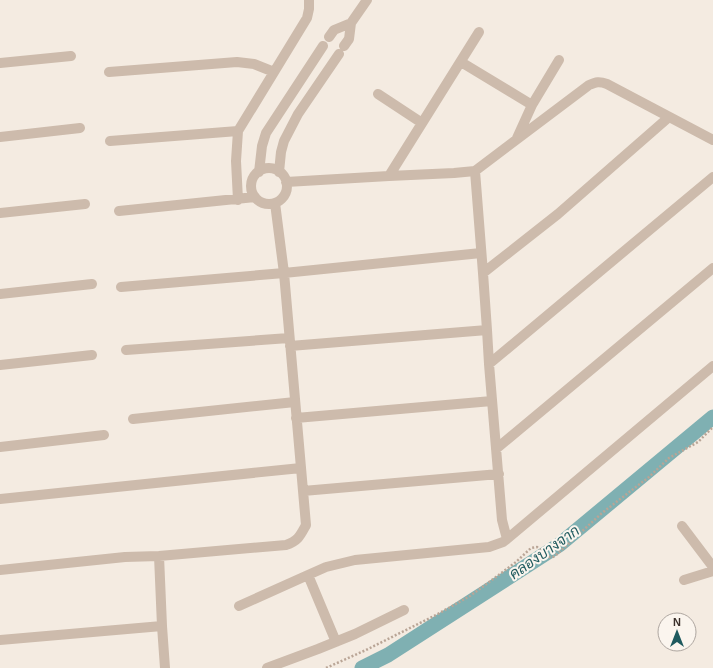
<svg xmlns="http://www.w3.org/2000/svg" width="713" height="668" font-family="Helvetica,Sarabun,sans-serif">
  <rect width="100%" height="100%" fill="#f4ebe1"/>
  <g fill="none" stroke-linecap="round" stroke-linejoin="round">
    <path stroke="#7fb0b2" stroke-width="15" d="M 362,668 L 388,655 L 559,545 L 713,417"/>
    <path stroke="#b9a596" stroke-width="2.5" stroke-dasharray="2 2" stroke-linecap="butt" d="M 326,668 L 366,650 L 436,615 L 470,596 L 496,577 L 516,562 L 531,548 L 537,547 C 543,552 547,560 555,556 L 602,513 L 649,477 L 669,458 L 698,442 L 713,427"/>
    <path stroke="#cdbbac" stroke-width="10" d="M 329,37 L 334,30 L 351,23
      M 344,46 L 349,39 L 351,23 L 367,0
      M 461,62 L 532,105
      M 0,63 L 71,56
      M 109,72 L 237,62 L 254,64 L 274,72
      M 378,94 L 422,123
      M 0,137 L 80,128
      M 517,138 L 532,105 L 559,60
      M 110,141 L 238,131
      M251 186a18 18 0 1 1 36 0a18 18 0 1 1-36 0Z
      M 475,171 L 589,85 C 596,82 599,81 607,84 L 713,140
      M 259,172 L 262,146 L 266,133 L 323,46
      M 279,172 L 281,152 L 284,141 L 298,114 L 339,54
      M 389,176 L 479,32
      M 286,182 L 389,176 L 454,173 L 475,171 L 483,273 L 487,330 L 290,346
      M 238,200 L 236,161 L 238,131 L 307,18 L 309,9 L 309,0
      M 119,211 L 255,197
      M 0,213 L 85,204
      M 483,273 L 558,214 L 669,117
      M 121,287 L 284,273 L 481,253
      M 0,294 L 92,284
      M 487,330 L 489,364 L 502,520 L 507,539 L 713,366
      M 126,350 L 289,338
      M 489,364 L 713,177
      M 0,365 L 92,355
      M 296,418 L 492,401
      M 133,419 L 295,402
      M 0,447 L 104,435
      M 496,449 L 713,268
      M 303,491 L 499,474
      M 0,499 L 301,468
      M 682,526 L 713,567
      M 0,570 L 125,557 L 159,556 L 286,545 C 298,541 300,536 306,525 L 284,273 L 275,203
      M 684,580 L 713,571
      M 239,606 L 308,575
      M 162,626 L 165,668
      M 0,640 L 162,626 L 159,556
      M 336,642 L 308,575 L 326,567 L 355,560 L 489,547 L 503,542 L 507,539
      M 267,668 L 318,649 L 355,634 L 404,610"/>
  </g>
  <g text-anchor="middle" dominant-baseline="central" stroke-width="4" stroke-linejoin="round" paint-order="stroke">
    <g font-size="15" font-style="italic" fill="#1f5a5e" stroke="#fbf5ee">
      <text transform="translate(544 552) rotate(-35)">คลองบางจาก</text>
    </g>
  </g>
  <g transform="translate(677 632)"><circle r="19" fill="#fbf5ee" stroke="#aea6a0"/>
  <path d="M0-3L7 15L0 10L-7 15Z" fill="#1f5a5e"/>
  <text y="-6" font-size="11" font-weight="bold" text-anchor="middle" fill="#3b302b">N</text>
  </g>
</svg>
